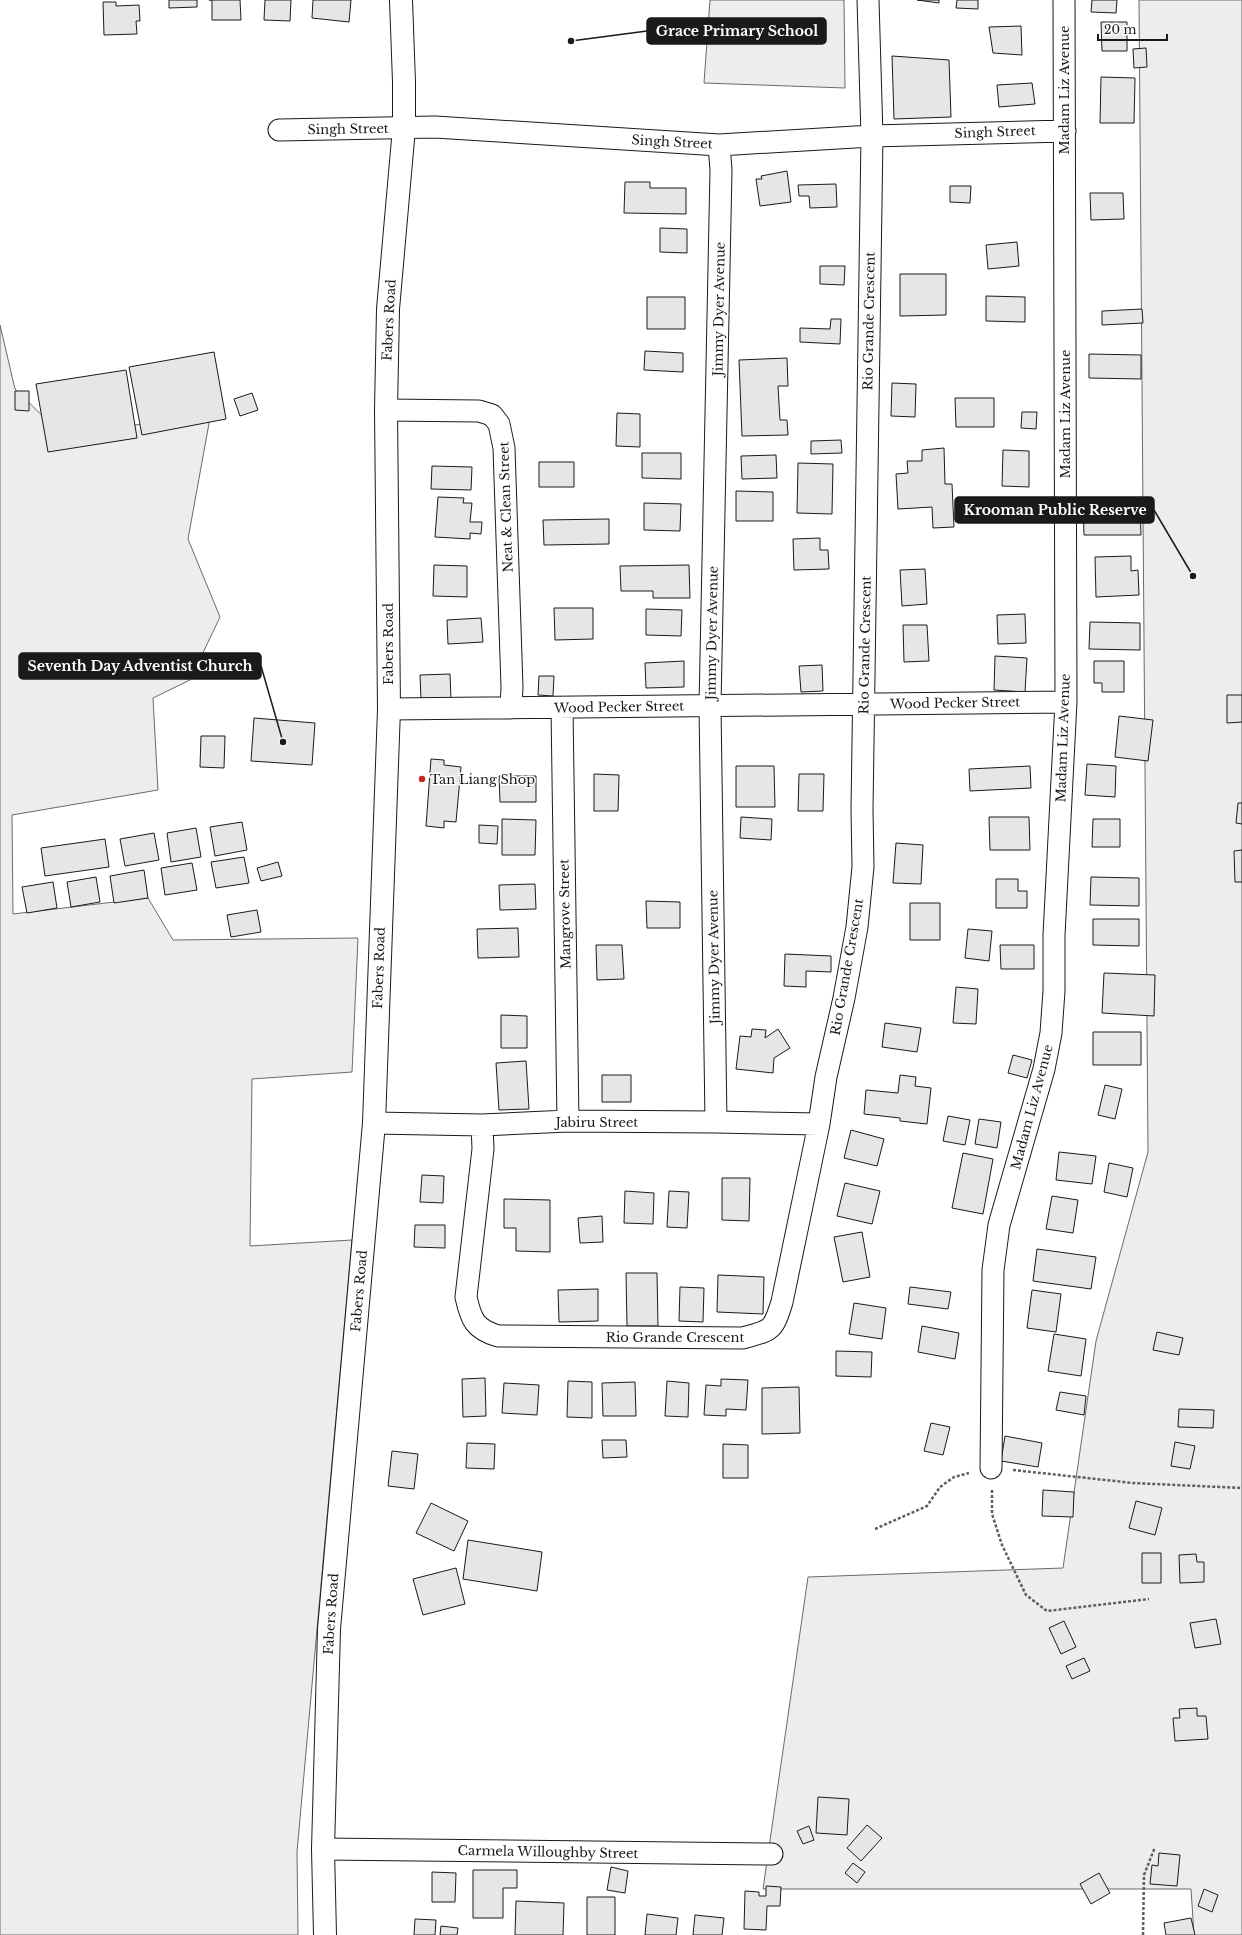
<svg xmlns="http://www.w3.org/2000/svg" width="1242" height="1935" font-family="'Libre Baskerville',serif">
  <rect width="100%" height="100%" fill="#fff"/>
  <path fill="#ededed" stroke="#6a6a6a" d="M 710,0 L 844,0 L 845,88 L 704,83 Z
    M 1139,0 L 1242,0 L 1242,1935 L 1194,1935 L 1191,1889 L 763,1889 L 808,1577 L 1063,1568 L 1096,1341 L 1148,1152 Z
    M 0,325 L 15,389 L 59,432 L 210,418 L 188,539 L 220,617 L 190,680 L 153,698 L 158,790 L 12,815 L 13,914 L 148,898 L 173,940 L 358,938 L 352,1072 L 252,1079 L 250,1246 L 352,1240 L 297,1852 L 298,1935 L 0,1935 Z"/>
  <path fill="#e6e6e6" stroke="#1a1a1a" d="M 169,0 L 197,0 L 197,7 L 169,8 Z
    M 209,0 L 240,0 L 241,20 L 212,20 L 212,0 Z
    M 265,0 L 291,0 L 290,21 L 264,20 Z
    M 313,0 L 351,0 L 349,22 L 312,18 Z
    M 917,0 L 939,0 L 939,3 Z
    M 957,0 L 978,0 L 978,9 L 956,8 Z
    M 1092,0 L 1117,0 L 1116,13 L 1091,12 Z
    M 103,2 L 116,2 L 116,6 L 139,5 L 140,21 L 136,21 L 137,34 L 104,35 Z
    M 1101,22 L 1127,22 L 1127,51 L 1102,51 Z
    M 1021,26 L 1022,55 L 993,53 L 989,27 Z
    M 1146,48 L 1147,67 L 1134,68 L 1133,49 Z
    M 892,56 L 949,60 L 951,117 L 894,119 Z
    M 1101,77 L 1135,78 L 1134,123 L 1100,123 Z
    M 1032,83 L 1035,104 L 999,107 L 997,85 Z
    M 787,171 L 791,202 L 760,206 L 756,179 L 762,179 L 761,176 Z
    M 625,182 L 650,182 L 650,188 L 686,188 L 686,214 L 624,213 Z
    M 836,184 L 837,207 L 810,208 L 809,196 L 799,196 L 798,185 Z
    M 950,186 L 971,186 L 970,203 L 950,202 Z
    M 1090,193 L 1123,193 L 1124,219 L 1091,220 Z
    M 660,228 L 687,229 L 687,253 L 660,252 Z
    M 1017,242 L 1019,266 L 988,269 L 986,245 Z
    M 820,266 L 845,266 L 844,285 L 820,284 Z
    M 900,274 L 946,274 L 946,315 L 900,316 Z
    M 986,296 L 1025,297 L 1025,322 L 986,321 Z
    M 647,297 L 685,297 L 685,329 L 647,329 Z
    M 1142,309 L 1143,323 L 1102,325 L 1102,311 Z
    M 831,319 L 841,319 L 840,344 L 800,342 L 800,328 L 830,329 Z
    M 645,351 L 683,353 L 683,372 L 644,370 Z
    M 214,352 L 226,419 L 142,435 L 129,367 Z
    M 1089,354 L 1141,355 L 1141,379 L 1089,378 Z
    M 787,358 L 788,386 L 778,386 L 780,420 L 787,420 L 788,435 L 742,436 L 739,360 Z
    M 126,370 L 137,438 L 48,452 L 36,384 Z
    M 892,383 L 916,384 L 915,417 L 891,416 Z
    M 15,391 L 29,391 L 29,411 L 15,410 Z
    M 252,393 L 258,410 L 240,416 L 234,399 Z
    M 955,398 L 994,398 L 994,427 L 956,427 Z
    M 1022,412 L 1037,412 L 1036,429 L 1021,428 Z
    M 617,413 L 640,414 L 640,447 L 616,446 Z
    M 841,440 L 842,453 L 811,454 L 811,441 Z
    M 944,448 L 945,484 L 952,484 L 954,527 L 933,528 L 932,507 L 898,509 L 896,474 L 908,473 L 907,461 L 922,461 L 922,450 Z
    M 1003,450 L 1029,451 L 1029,487 L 1002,486 Z
    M 642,453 L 681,453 L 681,479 L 642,478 Z
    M 776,455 L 777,478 L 742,479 L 741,456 Z
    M 539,462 L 574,462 L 574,487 L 539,487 Z
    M 798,463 L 833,464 L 832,514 L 797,513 Z
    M 432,466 L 472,467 L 471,490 L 431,489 Z
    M 736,491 L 773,492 L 773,521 L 736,521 Z
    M 438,497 L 464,498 L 463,503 L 472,503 L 470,522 L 482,522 L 481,534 L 470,533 L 470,539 L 435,537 Z
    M 1083,502 L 1115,502 L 1115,506 L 1140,506 L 1141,535 L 1084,535 Z
    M 644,503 L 681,504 L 680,531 L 644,530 Z
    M 609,519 L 609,544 L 544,545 L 543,520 Z
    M 820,538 L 820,550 L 828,550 L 829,569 L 794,570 L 793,539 Z
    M 1131,556 L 1131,571 L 1138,570 L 1139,595 L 1096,597 L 1095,557 Z
    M 434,565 L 467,566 L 467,597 L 433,596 Z
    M 689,565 L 690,598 L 653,598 L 653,591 L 621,591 L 620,566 Z
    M 925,569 L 927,604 L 902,606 L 900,570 Z
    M 554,608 L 593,608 L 593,639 L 555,640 Z
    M 646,609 L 682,610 L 681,636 L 646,635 Z
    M 1025,614 L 1026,643 L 998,644 L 997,615 Z
    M 481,618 L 483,642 L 448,644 L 447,620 Z
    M 1090,622 L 1140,623 L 1140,650 L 1089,649 Z
    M 903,625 L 927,625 L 929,661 L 904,662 Z
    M 995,656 L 1027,658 L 1025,692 L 994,690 Z
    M 684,661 L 684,687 L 646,688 L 645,663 Z
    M 1094,661 L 1124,661 L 1124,692 L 1102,692 L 1102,683 L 1094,683 Z
    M 822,665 L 823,691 L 801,692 L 799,666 Z
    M 450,674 L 451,699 L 421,700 L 420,675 Z
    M 539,676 L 554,676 L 553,696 L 538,695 Z
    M 1227,695 L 1242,695 L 1242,722 L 1227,723 Z
    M 1119,716 L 1153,720 L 1148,761 L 1115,757 Z
    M 254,718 L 315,723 L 312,765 L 251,761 Z
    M 201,736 L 225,736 L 224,768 L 200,767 Z
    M 431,759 L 444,760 L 444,765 L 461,767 L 456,822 L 444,821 L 444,828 L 426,826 Z
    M 1087,764 L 1116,766 L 1115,797 L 1085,795 Z
    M 736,766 L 774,766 L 775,807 L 736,807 Z
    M 1030,766 L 1031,788 L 970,791 L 969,769 Z
    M 594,774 L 619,775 L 618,811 L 594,811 Z
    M 799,774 L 824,774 L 823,811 L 798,811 Z
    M 499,776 L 536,776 L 536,802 L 500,802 Z
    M 1238,803 L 1242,803 L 1242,824 L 1236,823 Z
    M 741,817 L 772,819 L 771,840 L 740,838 Z
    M 989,817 L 1029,817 L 1030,850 L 990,850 Z
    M 502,819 L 536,820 L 535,855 L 502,855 Z
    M 1093,819 L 1120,819 L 1120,847 L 1092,847 Z
    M 242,822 L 247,850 L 215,856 L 210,827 Z
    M 479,825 L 498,826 L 497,844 L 479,843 Z
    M 196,828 L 201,857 L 171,862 L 167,833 Z
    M 154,833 L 159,860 L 125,866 L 120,839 Z
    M 105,839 L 109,867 L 45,876 L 41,848 Z
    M 896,843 L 923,845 L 921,884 L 893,883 Z
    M 1242,850 L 1242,882 L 1235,882 L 1234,851 Z
    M 244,857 L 249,883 L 216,888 L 211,862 Z
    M 278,862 L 282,876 L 261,881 L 257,868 Z
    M 192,863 L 197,890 L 165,895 L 161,868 Z
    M 144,870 L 148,898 L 114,903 L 110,876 Z
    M 96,877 L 100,902 L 71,907 L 67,882 Z
    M 1091,877 L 1139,878 L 1139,906 L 1090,905 Z
    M 996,879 L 1018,879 L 1018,891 L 1027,891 L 1027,908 L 996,908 Z
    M 53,882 L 57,908 L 27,913 L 22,887 Z
    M 535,884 L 536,909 L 500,910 L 499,885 Z
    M 646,901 L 680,902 L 680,928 L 647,928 Z
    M 910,903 L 940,903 L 940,940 L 910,940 Z
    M 257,910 L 261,932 L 231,937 L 227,915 Z
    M 1093,919 L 1139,919 L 1139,946 L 1093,945 Z
    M 518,928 L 519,957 L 478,958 L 477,929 Z
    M 968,929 L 992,931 L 989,961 L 965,958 Z
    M 596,945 L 622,945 L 624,979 L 597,980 Z
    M 1000,945 L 1034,945 L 1034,969 L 1001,969 Z
    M 785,954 L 831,956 L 831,972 L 806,971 L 806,987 L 784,986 Z
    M 1104,973 L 1155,975 L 1154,1016 L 1102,1013 Z
    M 956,987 L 978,989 L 976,1024 L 953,1023 Z
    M 501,1015 L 527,1016 L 527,1048 L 501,1048 Z
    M 885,1023 L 921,1028 L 917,1052 L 882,1047 Z
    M 752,1029 L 766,1030 L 765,1038 L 778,1029 L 790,1048 L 774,1058 L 773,1073 L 736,1069 L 740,1036 L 751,1037 Z
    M 1093,1032 L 1141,1032 L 1141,1065 L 1093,1065 Z
    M 1013,1055 L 1032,1060 L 1027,1078 L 1008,1073 Z
    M 526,1061 L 529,1109 L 499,1110 L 496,1063 Z
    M 602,1075 L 631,1075 L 631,1102 L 602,1102 Z
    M 900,1075 L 916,1077 L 915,1086 L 931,1088 L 927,1124 L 900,1121 L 900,1118 L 864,1114 L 866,1090 L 898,1093 Z
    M 1105,1085 L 1122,1089 L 1115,1119 L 1098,1115 Z
    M 948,1116 L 970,1120 L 965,1145 L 943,1141 Z
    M 979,1119 L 1001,1122 L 997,1148 L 975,1144 Z
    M 851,1130 L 884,1139 L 877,1166 L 844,1158 Z
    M 1059,1152 L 1096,1156 L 1092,1184 L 1056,1180 Z
    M 963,1153 L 993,1159 L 983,1214 L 952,1208 Z
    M 1109,1163 L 1133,1168 L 1127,1197 L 1104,1192 Z
    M 422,1175 L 444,1176 L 443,1203 L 420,1202 Z
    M 722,1178 L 750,1178 L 749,1221 L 722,1220 Z
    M 845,1183 L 880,1191 L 872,1224 L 837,1216 Z
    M 625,1191 L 654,1193 L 653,1224 L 624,1223 Z
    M 669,1191 L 689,1192 L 687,1228 L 667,1227 Z
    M 1052,1196 L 1078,1200 L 1073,1233 L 1046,1229 Z
    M 504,1199 L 550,1200 L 550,1252 L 516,1251 L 516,1228 L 504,1228 Z
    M 602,1216 L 603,1242 L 580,1243 L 578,1218 Z
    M 415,1225 L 445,1225 L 445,1248 L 414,1247 Z
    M 862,1232 L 870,1277 L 843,1282 L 834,1237 Z
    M 1037,1249 L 1096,1257 L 1091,1289 L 1033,1281 Z
    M 626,1273 L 657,1273 L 658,1326 L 627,1326 Z
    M 718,1275 L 764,1277 L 763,1314 L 717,1312 Z
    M 680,1287 L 704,1288 L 703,1322 L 679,1321 Z
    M 910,1287 L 951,1292 L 948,1309 L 908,1304 Z
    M 598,1289 L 598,1321 L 559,1322 L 558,1290 Z
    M 1032,1290 L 1061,1294 L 1056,1332 L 1027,1328 Z
    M 854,1303 L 886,1308 L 882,1339 L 849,1334 Z
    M 922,1326 L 959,1333 L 955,1359 L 918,1352 Z
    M 1157,1332 L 1183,1338 L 1179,1355 L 1153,1350 Z
    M 1054,1334 L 1086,1339 L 1081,1376 L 1048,1371 Z
    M 836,1351 L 872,1352 L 871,1377 L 836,1376 Z
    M 485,1378 L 486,1416 L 463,1417 L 462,1379 Z
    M 721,1379 L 748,1380 L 746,1410 L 726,1409 L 726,1416 L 704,1415 L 706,1385 L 721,1386 Z
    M 568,1381 L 592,1382 L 592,1418 L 567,1417 Z
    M 667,1381 L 689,1383 L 688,1417 L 665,1416 Z
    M 635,1382 L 636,1416 L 603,1416 L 602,1383 Z
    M 504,1383 L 539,1385 L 537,1415 L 502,1413 Z
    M 799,1387 L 800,1433 L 762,1434 L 762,1388 Z
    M 1060,1392 L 1086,1396 L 1084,1415 L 1056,1410 Z
    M 1179,1409 L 1214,1410 L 1213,1428 L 1178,1427 Z
    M 931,1423 L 950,1427 L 943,1455 L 924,1451 Z
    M 1005,1436 L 1042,1443 L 1038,1467 L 1001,1461 Z
    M 602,1440 L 626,1440 L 627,1457 L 603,1458 Z
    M 1175,1442 L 1195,1446 L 1190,1469 L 1171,1466 Z
    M 467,1443 L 495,1444 L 494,1469 L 466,1468 Z
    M 723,1444 L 748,1445 L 748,1478 L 723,1478 Z
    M 392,1451 L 418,1454 L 414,1489 L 388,1486 Z
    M 1043,1490 L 1074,1492 L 1073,1517 L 1042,1516 Z
    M 1136,1501 L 1162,1508 L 1155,1535 L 1129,1528 Z
    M 431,1503 L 468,1521 L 454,1551 L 416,1533 Z
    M 468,1540 L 542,1552 L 537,1591 L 463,1579 Z
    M 1142,1553 L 1161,1553 L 1161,1583 L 1142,1583 Z
    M 1196,1554 L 1197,1562 L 1204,1562 L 1204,1582 L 1180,1583 L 1179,1555 Z
    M 456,1568 L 465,1604 L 423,1615 L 413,1579 Z
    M 1216,1619 L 1221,1644 L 1195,1648 L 1190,1623 Z
    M 1064,1621 L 1076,1647 L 1061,1654 L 1049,1628 Z
    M 1084,1658 L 1090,1671 L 1072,1679 L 1066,1666 Z
    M 1197,1708 L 1197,1716 L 1206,1716 L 1208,1739 L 1175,1741 L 1173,1718 L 1180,1718 L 1179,1709 Z
    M 818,1797 L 849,1799 L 847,1835 L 816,1833 Z
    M 867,1825 L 882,1838 L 861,1861 L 847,1848 Z
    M 809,1826 L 814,1840 L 803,1844 L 797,1831 Z
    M 1159,1853 L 1180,1855 L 1177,1886 L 1150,1884 L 1152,1865 L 1158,1866 Z
    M 853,1863 L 865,1872 L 857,1883 L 845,1873 Z
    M 611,1867 L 628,1871 L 625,1893 L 607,1890 Z
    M 473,1870 L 517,1870 L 517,1888 L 503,1888 L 503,1918 L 473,1918 Z
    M 432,1872 L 456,1873 L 455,1902 L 432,1902 Z
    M 1099,1873 L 1110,1893 L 1091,1904 L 1080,1884 Z
    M 766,1886 L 781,1887 L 780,1906 L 767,1906 L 766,1930 L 744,1929 L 745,1891 L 759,1892 L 759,1896 L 766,1896 Z
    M 1204,1889 L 1218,1895 L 1212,1912 L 1198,1906 Z
    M 587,1897 L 615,1897 L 615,1935 L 587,1935 Z
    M 516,1901 L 564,1903 L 563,1935 L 515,1935 Z
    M 647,1914 L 678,1918 L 676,1935 L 645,1935 Z
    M 695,1915 L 724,1918 L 722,1935 L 693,1935 Z
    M 1191,1918 L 1195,1935 L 1166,1935 L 1164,1923 Z
    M 415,1919 L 436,1920 L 435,1935 L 414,1935 Z
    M 441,1926 L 458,1928 L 457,1935 L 440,1935 Z"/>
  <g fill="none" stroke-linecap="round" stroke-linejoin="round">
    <defs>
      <path id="street" d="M 279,130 L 435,127 L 719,145 L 872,136 L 1065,131
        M 386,410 L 479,411 L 492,415 L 499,424 L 504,448 L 512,687 L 511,708
        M 562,708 L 568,1121
        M 389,709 L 1066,702
        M 716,1122 L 710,706 L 721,170 L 719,145
        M 374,1123 L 482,1125 L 568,1121 L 716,1122 L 819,1124
        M 482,1125 L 483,1149 L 466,1297 C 471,1320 475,1329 498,1336 L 743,1338 C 772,1330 773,1331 782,1302 L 819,1124 L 826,1077 L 844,998 L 857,927 L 863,867 L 862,810 L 872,136 L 868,0
        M 991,1468 L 993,1270 L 999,1225 L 1044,1069 L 1051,1033 L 1054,991 L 1054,935 L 1066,702 L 1064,0
        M 323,1849 L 772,1854"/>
      <path id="secondary" d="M 325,1935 L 323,1849 L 329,1629 L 374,1123 L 389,709 L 386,410 L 388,309 L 404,128 L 404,82 L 401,0"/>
    </defs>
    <use href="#street" stroke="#1a1a1a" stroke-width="23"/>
    <use href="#secondary" stroke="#1a1a1a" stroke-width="24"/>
    <path stroke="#5f5f5f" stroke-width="2.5" stroke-dasharray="3 2" stroke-linecap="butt" d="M 1013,1470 L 1133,1483 L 1242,1488
      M 992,1490 L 992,1514 L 1002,1545 L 1026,1595 L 1047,1611 L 1149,1599
      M 875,1529 L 927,1506 L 940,1487 L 954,1477 L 969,1473
      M 1143,1935 L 1144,1875 L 1155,1847"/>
    <use href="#street" stroke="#fff" stroke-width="21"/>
    <use href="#secondary" stroke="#fff" stroke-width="22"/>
  </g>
  <circle fill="#c62828" stroke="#fff" stroke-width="1.5" cx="422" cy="779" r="4"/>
  <g text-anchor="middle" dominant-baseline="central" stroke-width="3" stroke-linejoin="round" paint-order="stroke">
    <g font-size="13" fill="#1a1a1a" stroke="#fff">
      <text transform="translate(1064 90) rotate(-90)">Madam Liz Avenue</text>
      <text transform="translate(348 129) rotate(-1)">Singh Street</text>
      <text transform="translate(995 132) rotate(-2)">Singh Street</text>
      <text transform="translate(672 142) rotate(3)">Singh Street</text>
      <text transform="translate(719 309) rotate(-89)">Jimmy Dyer Avenue</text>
      <text transform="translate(389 320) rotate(-87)">Fabers Road</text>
      <text transform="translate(869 321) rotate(-89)">Rio Grande Crescent</text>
      <text transform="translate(1065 414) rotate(-90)">Madam Liz Avenue</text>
      <text transform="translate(506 507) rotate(-92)">Neat &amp; Clean Street</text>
      <text transform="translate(712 633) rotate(-89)">Jimmy Dyer Avenue</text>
      <text transform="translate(388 644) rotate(-90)">Fabers Road</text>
      <text transform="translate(865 645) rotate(-89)">Rio Grande Crescent</text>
      <text transform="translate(955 703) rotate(-1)">Wood Pecker Street</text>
      <text transform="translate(619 707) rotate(-1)">Wood Pecker Street</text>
      <text transform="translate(1063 738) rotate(-88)">Madam Liz Avenue</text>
      <text transform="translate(565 914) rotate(-91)">Mangrove Street</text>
      <text transform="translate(714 957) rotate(-91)">Jimmy Dyer Avenue</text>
      <text transform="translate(847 967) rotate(-80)">Rio Grande Crescent</text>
      <text transform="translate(379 968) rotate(-88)">Fabers Road</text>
      <text transform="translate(1032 1107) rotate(-75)">Madam Liz Avenue</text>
      <text x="597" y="1122">Jabiru Street</text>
      <text transform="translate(359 1291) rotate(-85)">Fabers Road</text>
      <text x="675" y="1337">Rio Grande Crescent</text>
      <text transform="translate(331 1614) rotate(-86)">Fabers Road</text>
      <text transform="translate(548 1852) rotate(1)">Carmela Willoughby Street</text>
    </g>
    <g font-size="13" fill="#1a1a1a" stroke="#fff" text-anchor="start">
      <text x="430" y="779">Tan Liang Shop</text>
    </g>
  </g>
  <path fill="none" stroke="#1a1a1a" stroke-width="1.5" d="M571 41L647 31M1193 576L1154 510M283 742L261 666"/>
  <g fill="#1a1a1a" stroke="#fff" stroke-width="1.5">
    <circle cx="571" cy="41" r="4"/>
    <circle cx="1193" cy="576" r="4"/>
    <circle cx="283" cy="742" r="4"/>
  </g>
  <g fill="#1a1a1a" stroke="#1a1a1a" stroke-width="1.5">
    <rect x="647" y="18" width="179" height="26" rx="4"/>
    <rect x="955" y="497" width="199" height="26" rx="4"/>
    <rect x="19" y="653" width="242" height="26" rx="4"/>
  </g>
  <g font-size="14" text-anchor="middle" font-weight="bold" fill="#fff">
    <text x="737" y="36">Grace Primary School</text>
    <text x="1055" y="515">Krooman Public Reserve</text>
    <text x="140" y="671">Seventh Day Adventist Church</text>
  </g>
  <path d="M1098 34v6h69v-6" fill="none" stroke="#1a1a1a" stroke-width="2"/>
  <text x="1104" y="34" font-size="12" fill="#1a1a1a" stroke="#ffffff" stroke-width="3" paint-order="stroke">20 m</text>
</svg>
